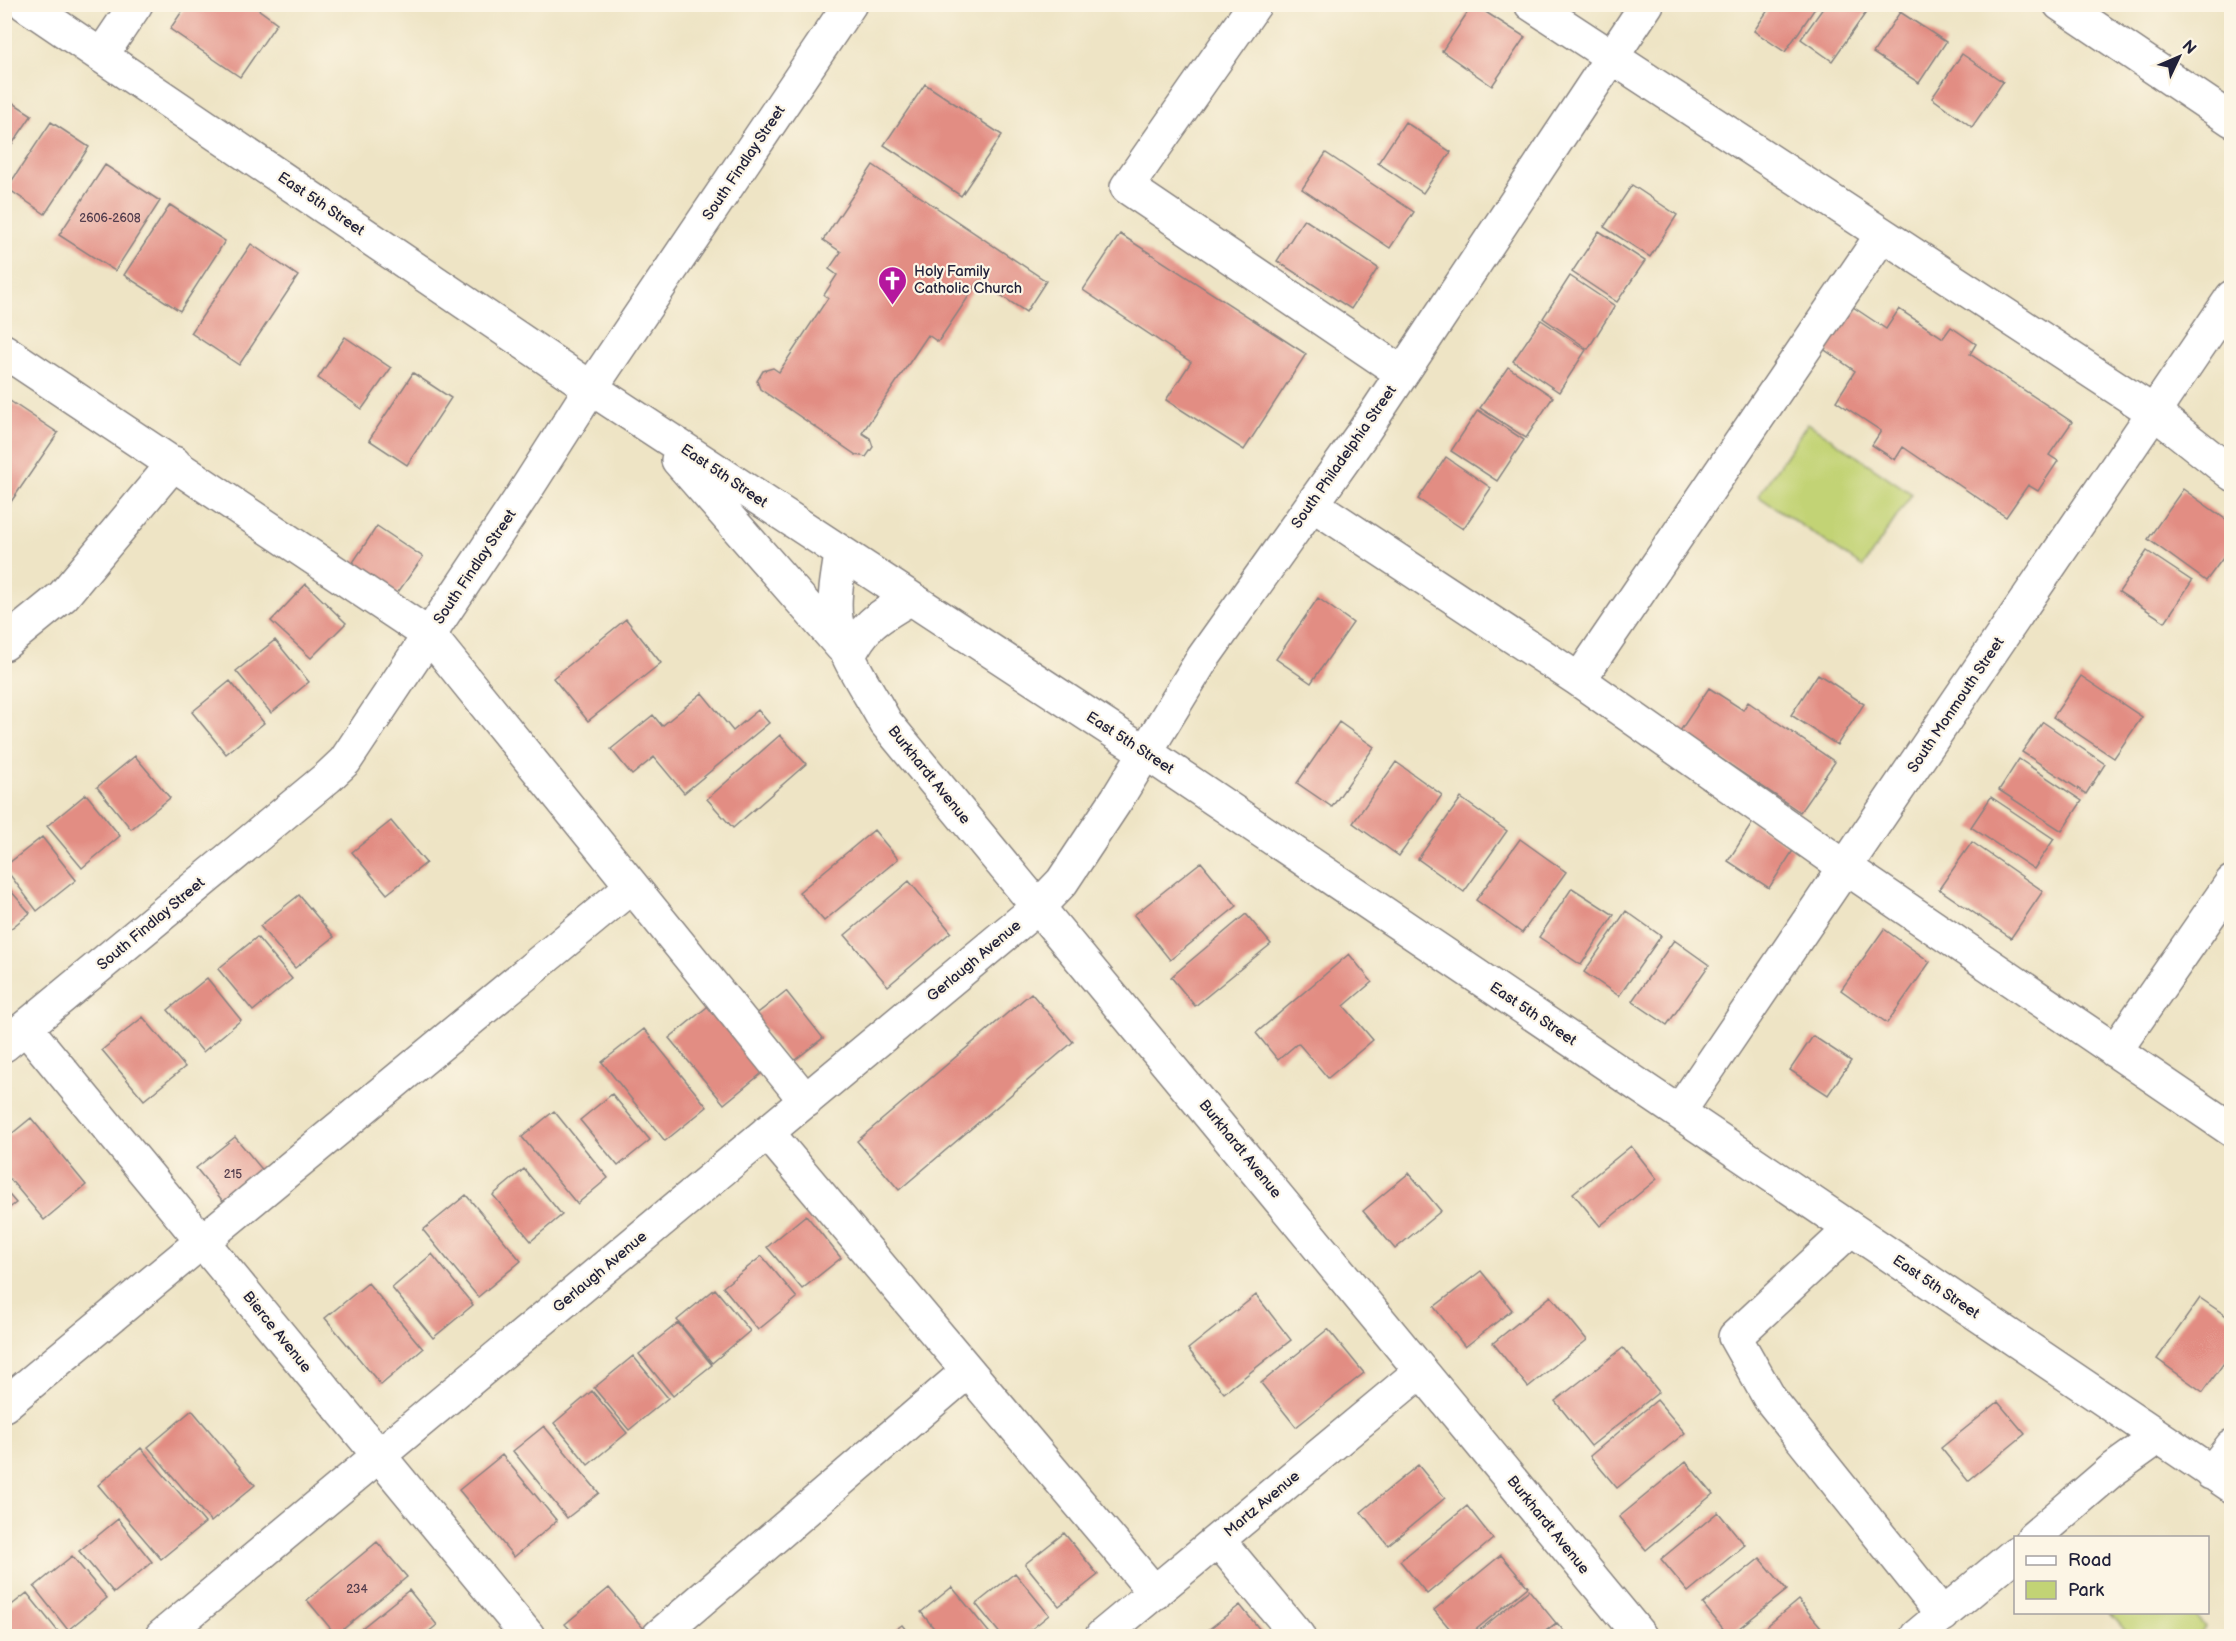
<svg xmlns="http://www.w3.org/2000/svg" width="2236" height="1641" font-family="'Balsamiq Sans',sans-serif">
  <rect width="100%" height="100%" fill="#fcf5e5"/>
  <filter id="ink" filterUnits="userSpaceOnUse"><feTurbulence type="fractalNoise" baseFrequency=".0167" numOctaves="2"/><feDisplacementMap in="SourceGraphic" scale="12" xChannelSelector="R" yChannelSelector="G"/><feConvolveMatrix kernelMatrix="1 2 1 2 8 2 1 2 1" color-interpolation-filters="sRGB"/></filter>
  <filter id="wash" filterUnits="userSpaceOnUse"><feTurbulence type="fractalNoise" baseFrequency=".008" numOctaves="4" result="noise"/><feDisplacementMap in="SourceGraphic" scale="24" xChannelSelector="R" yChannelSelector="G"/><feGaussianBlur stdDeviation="1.35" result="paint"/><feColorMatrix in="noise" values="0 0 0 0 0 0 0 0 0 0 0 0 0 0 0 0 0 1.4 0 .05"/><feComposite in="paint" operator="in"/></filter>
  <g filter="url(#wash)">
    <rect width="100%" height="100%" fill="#eee4c5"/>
    <path fill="#c2d375" stroke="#727a58" stroke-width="1.5" d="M 1808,423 L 1912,494 L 1863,567 L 1758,496 Z
      M 2110,1613 L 2194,1613 L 2205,1627 L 2198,1636 L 2130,1636 Z"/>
    <g id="blocks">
      <path fill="#e28d83" d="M 187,4 L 251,4 L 277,23 L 240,77 L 170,29 Z
        M 1473,4 L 1525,37 L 1492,86 L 1442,51 Z
        M 1772,4 L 1818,4 L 1785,52 L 1754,31 Z
        M 1826,4 L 1872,4 L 1832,61 L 1801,39 Z
        M 1900,12 L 1946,42 L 1919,83 L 1873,53 Z
        M 1962,54 L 2003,82 L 1972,127 L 1932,98 Z
        M 925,84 L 1002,135 L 961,196 L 884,145 Z
        M 4,97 L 32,115 L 4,156 Z
        M 51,122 L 89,147 L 45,214 L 7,188 Z
        M 1405,122 L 1451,152 L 1423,193 L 1378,163 Z
        M 1326,153 L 1414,212 L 1390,248 L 1302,189 Z
        M 105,165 L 160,201 L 115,271 L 59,235 Z
        M 873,165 L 1046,281 L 1026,312 L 979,281 L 938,342 L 928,335 L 862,433 L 870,438 L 873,447 L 866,457 L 856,455 L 760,389 L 757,381 L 763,371 L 773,368 L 779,372 L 828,298 L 824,295 L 837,275 L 829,269 L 841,252 L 823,240 Z
        M 1632,185 L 1677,215 L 1650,257 L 1604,227 Z
        M 170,205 L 225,241 L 180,311 L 124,275 Z
        M 1304,219 L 1378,268 L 1351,309 L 1277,261 Z
        M 1599,231 L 1645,261 L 1617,302 L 1572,272 Z
        M 1120,234 L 1306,354 L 1244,450 L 1166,400 L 1191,362 L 1083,290 Z
        M 251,244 L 298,276 L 239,365 L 191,333 Z
        M 1570,276 L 1615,306 L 1588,349 L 1543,318 Z
        M 1850,305 L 1886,329 L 1899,309 L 1943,338 L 1951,327 L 1976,344 L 1970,354 L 2072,422 L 2049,455 L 2058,461 L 2038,491 L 2028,485 L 2006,517 L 1903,447 L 1895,460 L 1872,445 L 1881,431 L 1836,401 L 1855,371 L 1822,348 Z
        M 1541,320 L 1586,350 L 1559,392 L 1513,361 Z
        M 345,337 L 391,368 L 362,409 L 318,378 Z
        M 1508,367 L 1553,397 L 1526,438 L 1480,408 Z
        M 413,373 L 451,398 L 407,465 L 369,440 Z
        M 4,397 L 58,433 L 4,512 Z
        M 1478,410 L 1524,440 L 1497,481 L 1451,451 Z
        M 1446,457 L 1491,488 L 1463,529 L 1418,499 Z
        M 2183,489 L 2232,524 L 2232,546 L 2206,581 L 2148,539 Z
        M 377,526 L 423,557 L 394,598 L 350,567 Z
        M 2147,551 L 2192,581 L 2165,622 L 2119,592 Z
        M 306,584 L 346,623 L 311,658 L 271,621 Z
        M 1318,598 L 1353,623 L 1311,683 L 1276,659 Z
        M 626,619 L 661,663 L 588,721 L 553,678 Z
        M 275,640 L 309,682 L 271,713 L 236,671 Z
        M 1818,674 L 1864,704 L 1837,745 L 1791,715 Z
        M 2081,676 L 2142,717 L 2114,758 L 2053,717 Z
        M 230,681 L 264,723 L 226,754 L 192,712 Z
        M 1709,688 L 1743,710 L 1748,702 L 1835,762 L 1800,812 L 1680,731 Z
        M 702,693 L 733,731 L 758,710 L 769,723 L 684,793 L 654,757 L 632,775 L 611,749 L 653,715 L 662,726 Z
        M 1339,722 L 1374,747 L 1332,807 L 1297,783 Z
        M 2043,722 L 2105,764 L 2086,794 L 2022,752 Z
        M 780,735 L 806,764 L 733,828 L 707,799 Z
        M 135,756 L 170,798 L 131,829 L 97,787 Z
        M 2019,759 L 2082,801 L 2062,831 L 1999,790 Z
        M 1396,762 L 1442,795 L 1399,856 L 1353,823 Z
        M 86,794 L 120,836 L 82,868 L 47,826 Z
        M 1991,797 L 2054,839 L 2034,869 L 1971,827 Z
        M 1461,798 L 1507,831 L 1464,892 L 1418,859 Z
        M 391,821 L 426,863 L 387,894 L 352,852 Z
        M 1753,822 L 1794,849 L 1769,888 L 1728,861 Z
        M 874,830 L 898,859 L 824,921 L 799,892 Z
        M 42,837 L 76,880 L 37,911 L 4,867 Z
        M 1520,839 L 1566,872 L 1522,933 L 1476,900 Z
        M 1972,842 L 2043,891 L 2011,938 L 1939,889 Z
        M 1201,862 L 1237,906 L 1170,960 L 1134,915 Z
        M 909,881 L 951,932 L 888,986 L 845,935 Z
        M 4,883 L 30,913 L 4,934 Z
        M 1572,888 L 1614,915 L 1581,965 L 1539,937 Z
        M 299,895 L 334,937 L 295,968 L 260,926 Z
        M 1626,911 L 1661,936 L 1619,996 L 1584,972 Z
        M 1246,914 L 1271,944 L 1195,1006 L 1171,977 Z
        M 1884,929 L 1930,962 L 1887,1023 L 1841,990 Z
        M 257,937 L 292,979 L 253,1011 L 218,969 Z
        M 1674,940 L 1709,965 L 1667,1025 L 1632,1001 Z
        M 1349,954 L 1372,982 L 1344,1006 L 1373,1040 L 1328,1078 L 1298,1043 L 1278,1060 L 1256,1033 Z
        M 207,978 L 241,1020 L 203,1052 L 168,1010 Z
        M 786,991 L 823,1038 L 791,1063 L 754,1016 Z
        M 1031,993 L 1073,1042 L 899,1190 L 857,1141 Z
        M 712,1003 L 767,1069 L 724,1104 L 669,1038 Z
        M 143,1017 L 185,1067 L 144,1100 L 102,1050 Z
        M 644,1029 L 707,1107 L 665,1141 L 602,1062 Z
        M 1813,1036 L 1851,1061 L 1828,1095 L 1790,1070 Z
        M 612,1094 L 650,1140 L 618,1166 L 580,1120 Z
        M 554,1111 L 608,1178 L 577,1204 L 522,1137 Z
        M 31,1118 L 86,1185 L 44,1220 L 4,1172 L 4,1140 Z
        M 235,1137 L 270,1179 L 231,1211 L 196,1168 Z
        M 1631,1146 L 1657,1179 L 1600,1226 L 1573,1193 Z
        M 524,1169 L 562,1215 L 531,1241 L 493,1195 Z
        M 1409,1173 L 1441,1211 L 1395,1249 L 1363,1211 Z
        M 4,1189 L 16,1203 L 4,1212 Z
        M 466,1195 L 521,1261 L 478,1297 L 423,1230 Z
        M 806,1215 L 841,1258 L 802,1289 L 767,1247 Z
        M 432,1254 L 473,1305 L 433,1338 L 392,1288 Z
        M 762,1256 L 797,1298 L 758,1330 L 723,1287 Z
        M 1481,1271 L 1512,1310 L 1465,1347 L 1434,1307 Z
        M 368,1283 L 423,1349 L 381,1385 L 325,1318 Z
        M 715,1289 L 750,1331 L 712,1363 L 677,1320 Z
        M 1256,1295 L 1291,1340 L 1224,1393 L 1188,1349 Z
        M 1551,1296 L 1587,1340 L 1528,1387 L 1493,1343 Z
        M 2200,1298 L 2232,1320 L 2232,1352 L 2203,1392 L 2157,1359 Z
        M 678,1323 L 712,1365 L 673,1396 L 639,1354 Z
        M 1328,1329 L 1364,1373 L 1296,1427 L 1261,1383 Z
        M 1623,1348 L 1659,1392 L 1591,1446 L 1555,1401 Z
        M 633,1356 L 668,1398 L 629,1430 L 594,1388 Z
        M 592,1391 L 627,1433 L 588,1465 L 554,1423 Z
        M 1657,1400 L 1685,1433 L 1617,1488 L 1590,1456 Z
        M 1998,1402 L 2025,1434 L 1968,1481 L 1941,1448 Z
        M 192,1410 L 255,1485 L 211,1522 L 148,1447 Z
        M 544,1426 L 599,1493 L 567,1518 L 513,1451 Z
        M 141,1448 L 205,1523 L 161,1559 L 98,1485 Z
        M 502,1455 L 557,1521 L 514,1557 L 459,1490 Z
        M 1686,1462 L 1713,1494 L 1646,1550 L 1619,1517 Z
        M 1418,1465 L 1445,1498 L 1388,1545 L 1361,1512 Z
        M 1467,1506 L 1493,1539 L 1427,1594 L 1400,1561 Z
        M 1718,1512 L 1745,1545 L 1688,1592 L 1661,1559 Z
        M 118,1519 L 152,1562 L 114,1593 L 79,1551 Z
        M 1064,1533 L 1098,1575 L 1059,1606 L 1025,1564 Z
        M 377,1542 L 407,1577 L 336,1635 L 307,1600 Z
        M 1501,1555 L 1528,1587 L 1468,1636 L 1456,1636 L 1434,1610 Z
        M 72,1556 L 107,1598 L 68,1630 L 34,1587 Z
        M 1760,1558 L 1787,1590 L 1729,1636 L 1703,1604 Z
        M 1015,1573 L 1049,1615 L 1023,1636 L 1002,1636 L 976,1604 Z
        M 952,1587 L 992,1636 L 940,1636 L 921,1612 Z
        M 609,1588 L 650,1636 L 576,1636 L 565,1624 Z
        M 409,1590 L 437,1625 L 423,1636 L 352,1636 Z
        M 1529,1590 L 1556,1623 L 1539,1636 L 1472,1636 Z
        M 27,1593 L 61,1635 L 59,1636 L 4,1636 L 4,1611 Z
        M 1798,1600 L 1826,1633 L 1822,1636 L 1755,1636 Z
        M 1240,1605 L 1265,1636 L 1213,1636 L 1208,1630 Z
        M 1557,1623 L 1568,1636 L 1541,1636 Z
        M 902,1625 L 911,1636 L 887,1636 Z"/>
    </g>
  </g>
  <g filter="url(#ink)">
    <use href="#blocks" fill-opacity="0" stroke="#888380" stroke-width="1.5"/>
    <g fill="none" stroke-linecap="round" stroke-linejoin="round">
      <defs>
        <path id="minor" d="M 25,4 L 591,388 L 1145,752 L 2232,1486
          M 1255,4 L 1127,187 L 1402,373
          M 1531,4 L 2155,413 L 2232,474
          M 2060,4 L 2232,120
          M 101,56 L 136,4
          M 4,351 L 429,635 L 806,1101
          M 678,460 L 842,647
          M 1312,504 L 1579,680 L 1845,867 L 2232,1130
          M 841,554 C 838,576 833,597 836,619 C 842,655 869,691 886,723 L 1640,1636
          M 4,644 L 63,596 L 174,463
          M 849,656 C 864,624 881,616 909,599
          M 1579,680 L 1882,235
          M 26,1028 L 528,1636
          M 4,1045 L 328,777 L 345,761 L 522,496 L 591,388 L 850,4
          M 2115,1051 L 2232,882
          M 1679,1112 L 2232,297
          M 767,1132 L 1155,1593
          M 1851,1229 L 1735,1337 L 1770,1399 L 1943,1615
          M 4,1405 L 632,886
          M 2211,1473 L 2232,1446
          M 2033,1538 L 2111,1471 L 2157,1438
          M 1218,1540 L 1298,1636
          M 162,1636 L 1038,907 L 1062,882 L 1117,799 L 1203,658 L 1362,434 L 1647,4
          M 659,1636 L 968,1371
          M 1102,1636 L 1421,1371
          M 1917,1636 L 2016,1553"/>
      </defs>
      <use href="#minor" stroke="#888380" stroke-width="36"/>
      <use href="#minor" stroke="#fff" stroke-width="33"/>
    </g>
  </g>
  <defs>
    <symbol id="church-pin" viewBox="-11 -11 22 30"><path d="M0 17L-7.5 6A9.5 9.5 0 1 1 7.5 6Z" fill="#b5179e" stroke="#fcf5e5"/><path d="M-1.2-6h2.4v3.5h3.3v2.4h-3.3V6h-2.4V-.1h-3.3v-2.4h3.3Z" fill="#fff"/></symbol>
  </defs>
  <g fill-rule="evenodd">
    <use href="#church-pin" x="876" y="264" width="33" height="45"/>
  </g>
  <g text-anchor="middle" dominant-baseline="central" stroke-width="4.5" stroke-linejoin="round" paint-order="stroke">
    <g font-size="12" fill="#523d4d">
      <text x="110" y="218">2606-2608</text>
      <text x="233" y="1174">215</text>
      <text x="357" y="1589">234</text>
    </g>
    <g font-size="15" fill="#22223b" stroke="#fcf5e5">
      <text transform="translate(744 163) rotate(-56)">South Findlay Street</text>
      <text transform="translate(321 204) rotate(34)">East 5th Street</text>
      <text transform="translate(1344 457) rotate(-55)">South Philadelphia Street</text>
      <text transform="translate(724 476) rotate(34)">East 5th Street</text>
      <text transform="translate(475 567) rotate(-56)">South Findlay Street</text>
      <text transform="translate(1956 705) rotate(-56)">South Monmouth Street</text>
      <text transform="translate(1130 743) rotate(33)">East 5th Street</text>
      <text transform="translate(929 775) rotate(51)">Burkhardt Avenue</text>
      <text transform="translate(151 924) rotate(-40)">South Findlay Street</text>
      <text transform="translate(974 961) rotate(-40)">Gerlaugh Avenue</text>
      <text transform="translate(1533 1014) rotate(34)">East 5th Street</text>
      <text transform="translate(1240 1149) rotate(51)">Burkhardt Avenue</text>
      <text transform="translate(600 1272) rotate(-40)">Gerlaugh Avenue</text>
      <text transform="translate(1936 1287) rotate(34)">East 5th Street</text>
      <text transform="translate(277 1332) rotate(51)">Bierce Avenue</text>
      <text transform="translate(1262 1504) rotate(-40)">Martz Avenue</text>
      <text transform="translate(1548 1525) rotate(51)">Burkhardt Avenue</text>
    </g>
    <g font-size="15" fill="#22223b" stroke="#fcf5e5" text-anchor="start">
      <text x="914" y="271">Holy Family<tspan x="914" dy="17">Catholic Church</tspan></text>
    </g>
  </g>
  <rect width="2236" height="1641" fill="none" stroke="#fcf5e5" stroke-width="24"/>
  <rect x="2014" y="1536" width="195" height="78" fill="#fcf5e5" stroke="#a5a1a1" stroke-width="1.5"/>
  <rect x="2026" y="1556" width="30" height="9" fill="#ffffff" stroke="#a5a1a1" stroke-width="1.5"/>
  <text x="2068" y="1566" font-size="18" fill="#22223b">Road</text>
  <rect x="2026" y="1581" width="30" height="18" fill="#c2d375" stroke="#a5a1a1" stroke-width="1.5"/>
  <text x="2068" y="1596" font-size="18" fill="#22223b">Park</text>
  <g transform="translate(2179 57) rotate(46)" stroke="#fcf5e5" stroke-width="4.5" paint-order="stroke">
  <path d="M0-4.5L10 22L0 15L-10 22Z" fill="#22223b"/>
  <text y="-9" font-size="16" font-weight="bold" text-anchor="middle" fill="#22223b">N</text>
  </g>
</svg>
